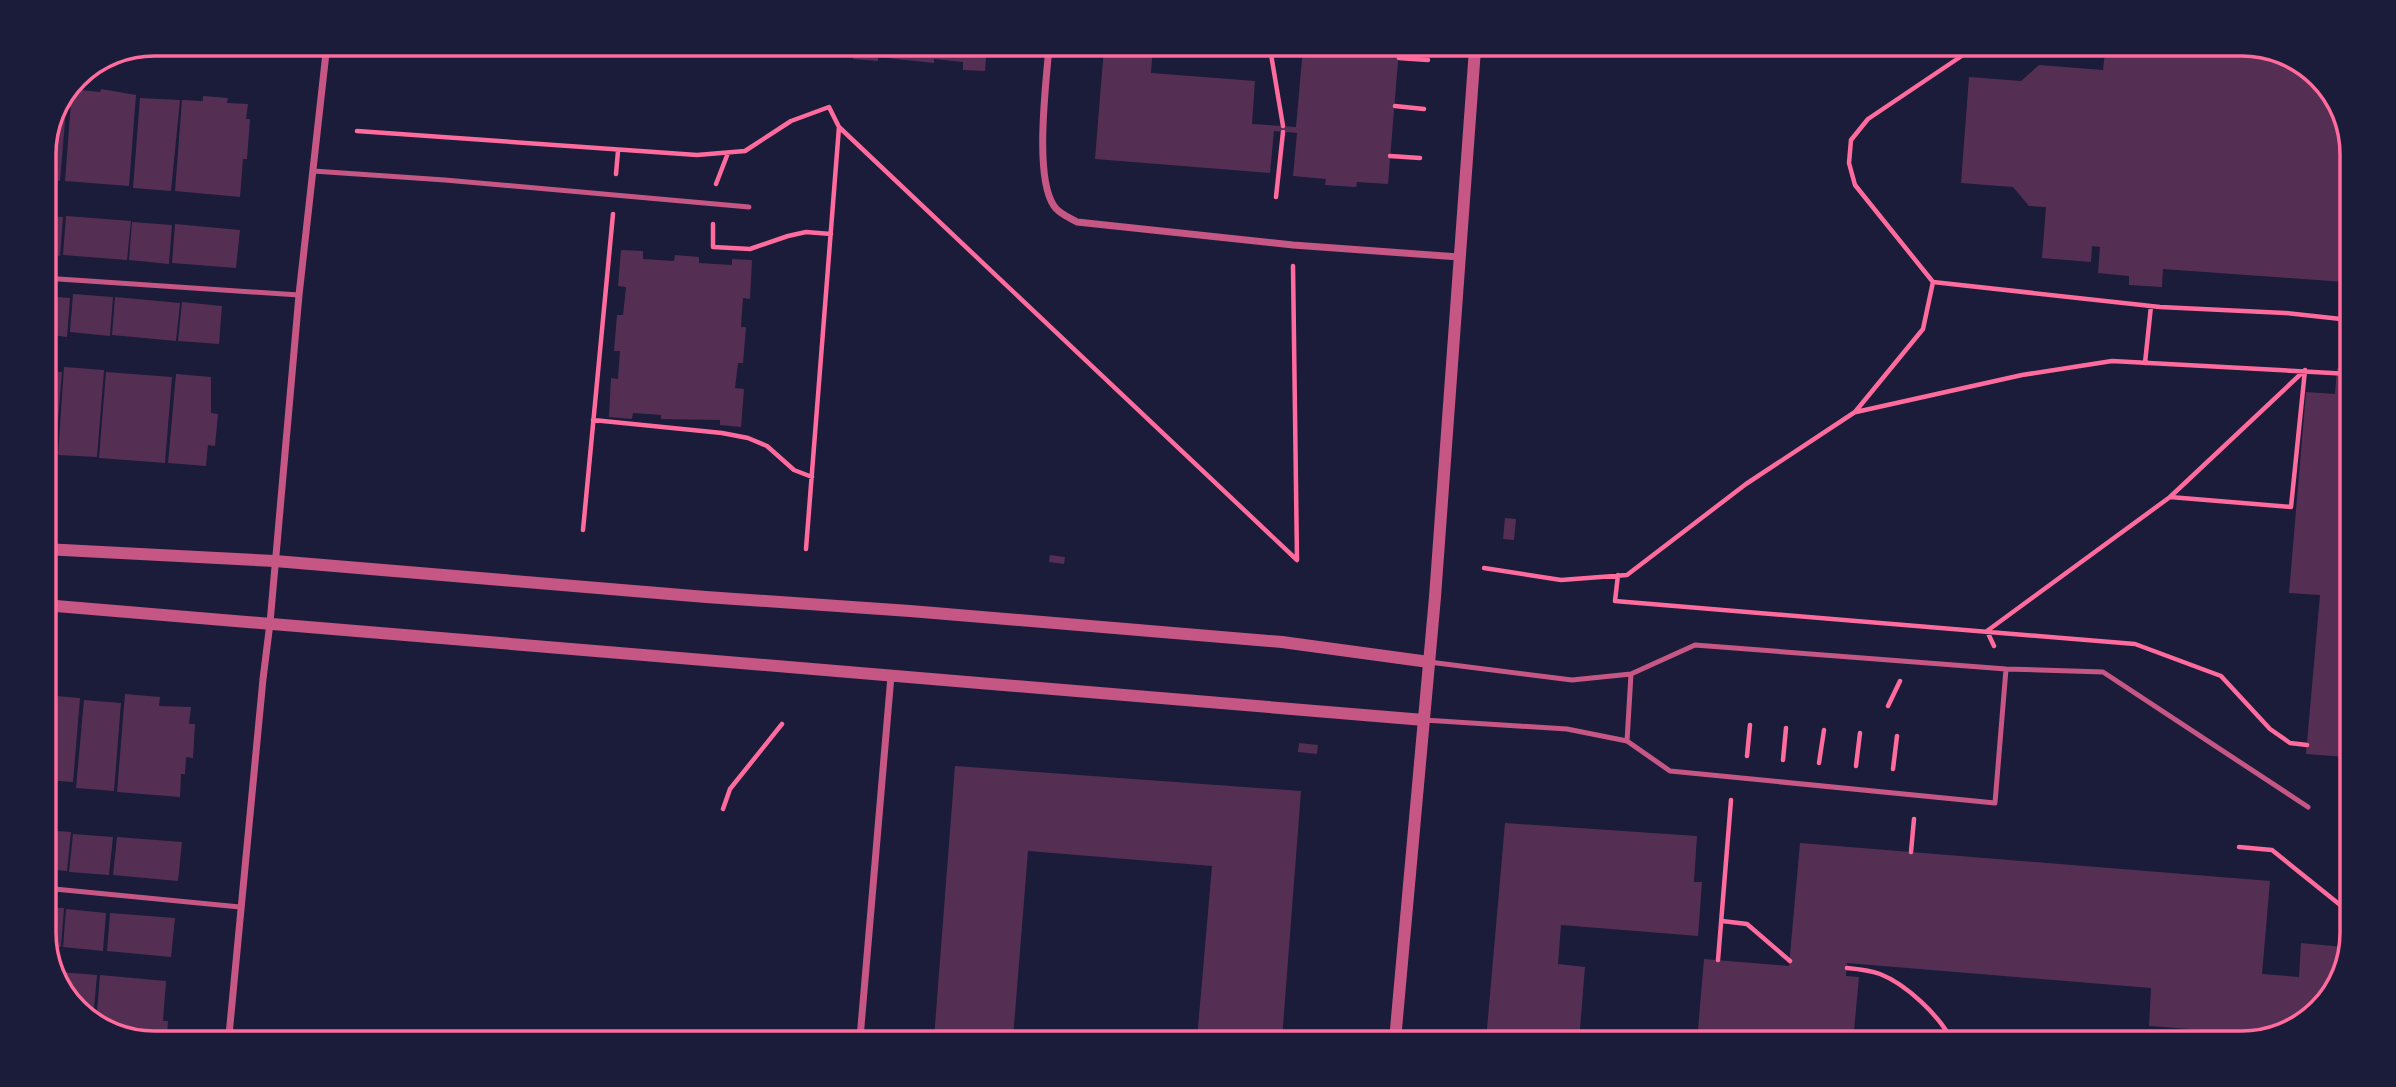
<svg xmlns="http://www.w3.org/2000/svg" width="2396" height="1087" font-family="Ubuntu,sans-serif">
  <rect width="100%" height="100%" fill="#1b1b3a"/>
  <path fill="#542f53" d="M 854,47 L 987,47 L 985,71 L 963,70 L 963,62 L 934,59 L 934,63 L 878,57 L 878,61 L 853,59 Z
    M 1104,48 L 1153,48 L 1151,73 L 1255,81 L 1252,124 L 1296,127 L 1303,48 L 1399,49 L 1388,184 L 1357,182 L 1356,187 L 1325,185 L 1326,179 L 1293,176 L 1297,133 L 1274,131 L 1270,173 L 1095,159 Z
    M 2105,52 L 2285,52 L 2334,92 L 2352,147 L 2351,248 L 2347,248 L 2344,282 L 2163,269 L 2162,287 L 2129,285 L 2129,276 L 2098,273 L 2100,247 L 2092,246 L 2091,262 L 2042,258 L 2046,207 L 2029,206 L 2013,187 L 1961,183 L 1969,77 L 2021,81 L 2039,65 L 2103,70 Z
    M 72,89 L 100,92 L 101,89 L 136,95 L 129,186 L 65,181 Z
    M 203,96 L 228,98 L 227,103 L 248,104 L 246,119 L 250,119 L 247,159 L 243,159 L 240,197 L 175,191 L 182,100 L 203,101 Z
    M 67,97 L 60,181 L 44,180 L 44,147 Z
    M 140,98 L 180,100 L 171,191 L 133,188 Z
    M 44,216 L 63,217 L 60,256 L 44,254 Z
    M 66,216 L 131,221 L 127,260 L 63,255 Z
    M 132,222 L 172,225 L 169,264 L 129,260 Z
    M 175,224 L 240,230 L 236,268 L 172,263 Z
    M 621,250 L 643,251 L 643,259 L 674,261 L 675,255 L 699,257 L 699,263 L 732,265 L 732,259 L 752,260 L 750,299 L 743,298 L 741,327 L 746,327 L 743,363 L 738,363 L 735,388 L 744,389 L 741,427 L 720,425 L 720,420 L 661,419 L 661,415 L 633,413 L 632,419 L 609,417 L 611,378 L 618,379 L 620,351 L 614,351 L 617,315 L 623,315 L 626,287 L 618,286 Z
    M 73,294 L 113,297 L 110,336 L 70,332 Z
    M 44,296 L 70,298 L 67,337 L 44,334 Z
    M 115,297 L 180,303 L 176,341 L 112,335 Z
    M 182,302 L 222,306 L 219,344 L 178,341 Z
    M 64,367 L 104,370 L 97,457 L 58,455 Z
    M 2337,368 L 2350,369 L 2346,757 L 2306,754 L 2320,595 L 2289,593 L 2306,392 L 2335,394 Z
    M 44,371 L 62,372 L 55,459 L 44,458 Z
    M 106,372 L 172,377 L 165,463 L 99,458 Z
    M 176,374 L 211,377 L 211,413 L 218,414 L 215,446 L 208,445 L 206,466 L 168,463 Z
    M 1505,518 L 1516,519 L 1514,540 L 1503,539 Z
    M 1050,555 L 1065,557 L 1064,564 L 1049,562 Z
    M 125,694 L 160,697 L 159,706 L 191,707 L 189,724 L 195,724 L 193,758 L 186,757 L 185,774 L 181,774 L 180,797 L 117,792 Z
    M 44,695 L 80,698 L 73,782 L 44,780 Z
    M 84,700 L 121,703 L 114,791 L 76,788 Z
    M 1299,743 L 1318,745 L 1317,754 L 1298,752 Z
    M 955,766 L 1301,791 L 1282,1039 L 1197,1039 L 1212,866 L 1028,851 L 1013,1038 L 934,1038 Z
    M 1505,823 L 1697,836 L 1694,882 L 1702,882 L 1698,936 L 1561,925 L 1558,964 L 1585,967 L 1579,1041 L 1486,1040 Z
    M 44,830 L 71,832 L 67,871 L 44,869 Z
    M 73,834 L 113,837 L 109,875 L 69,872 Z
    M 117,837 L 182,842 L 178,881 L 113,875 Z
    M 1800,843 L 2270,881 L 2262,974 L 2299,977 L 2301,943 L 2344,947 L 2344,976 L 2303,1025 L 2256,1039 L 2256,1034 L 2149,1026 L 2151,988 L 1847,963 L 1846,976 L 1859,977 L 1853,1042 L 1697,1041 L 1704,959 L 1789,966 Z
    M 44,907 L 64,908 L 61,947 L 46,945 Z
    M 66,909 L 106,913 L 103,951 L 63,947 Z
    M 110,913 L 175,918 L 171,957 L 107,951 Z
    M 59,972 L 97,975 L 93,1020 L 62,995 L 58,982 Z
    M 100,975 L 166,981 L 163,1021 L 168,1021 L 167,1035 L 111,1035 L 96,1022 Z"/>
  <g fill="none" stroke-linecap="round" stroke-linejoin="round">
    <path stroke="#ff6b9d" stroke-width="4.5" d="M 1270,48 L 1283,126
      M 1969,51 L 1868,119 L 1851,140 L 1849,163 L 1855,185 L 1933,282 L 2160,307 L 2285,313 L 2350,320
      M 2079,51 L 2105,53
      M 1399,58 L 1428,60
      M 1395,106 L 1424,109
      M 839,127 L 1297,560 L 1293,266
      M 357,131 L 697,155 L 745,151 L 791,121 L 829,107 L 839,127 L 806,549
      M 1390,156 L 1420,158
      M 616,174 L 618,151
      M 716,184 L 728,153
      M 1276,197 L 1283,132
      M 713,224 L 713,247 L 750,249 L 788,236 L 806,232 L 831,234
      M 2145,363 L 2151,306
      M 1856,412 L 2022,375 L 2112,361 L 2350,374
      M 593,420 L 722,433 L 748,438 L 767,446 L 794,470 L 812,477
      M 2170,497 L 2304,371
      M 583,530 L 613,214
      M 1484,568 L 1561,580 L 1627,575 L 1746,484 L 1855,412 L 1923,329 L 1933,282
      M 1618,575 L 1615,601 L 2135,644 L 2221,676 L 2270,729 L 2290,743 L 2307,745
      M 1994,646 L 1987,631 L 2170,497 L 2291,507 L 2305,370
      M 1888,706 L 1900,681
      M 1747,756 L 1750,725
      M 1783,760 L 1786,728
      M 1819,763 L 1824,730
      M 1856,766 L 1860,733
      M 1893,769 L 1897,736
      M 723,809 L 730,789 L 782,724
      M 2239,847 L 2272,850 L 2344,908
      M 1911,852 L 1914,819
      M 1722,921 L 1747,924 L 1790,961
      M 1718,960 L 1731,800
      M 1847,968 C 1858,969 1869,970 1880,974 C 1906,984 1940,1016 1952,1041
      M 1952,1041 L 2099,1040 L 2110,1043"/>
    <path stroke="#c65784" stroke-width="5" d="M 313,171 L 445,180 L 749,207
      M 44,278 L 299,295
      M 1429,662 L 1572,680 L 1631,674
      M 2006,669 L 2103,672 L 2308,807
      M 1424,720 L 1567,729 L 1627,741 L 1670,771 L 1995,803 L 2006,669 L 1695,645 L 1631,674 L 1627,741
      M 44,888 L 240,907"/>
    <path stroke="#c65784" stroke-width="7" d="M 1049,47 C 1046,84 1034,177 1054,206 C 1058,213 1070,218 1077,222 L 1293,245 L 1459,257
      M 229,1035 L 263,679 L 270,623 L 299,295 L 327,44
      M 860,1038 L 891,676"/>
    <path stroke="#c65784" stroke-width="12" d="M 44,549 L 275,561 L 706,597 L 910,611 L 1282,642 L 1429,662
      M 44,605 L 1424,720
      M 1395,1040 L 1435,597 L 1475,49"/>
  </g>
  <path d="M0 0H2396V1087H0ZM154 56H2242A98 98 0 0 1 2340 154V933A98 98 0 0 1 2242 1031H154A98 98 0 0 1 56 933V154A98 98 0 0 1 154 56Z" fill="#1b1b3a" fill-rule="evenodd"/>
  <path fill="none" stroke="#ff6b9d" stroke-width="3.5" d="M154 56H2242A98 98 0 0 1 2340 154V933A98 98 0 0 1 2242 1031H154A98 98 0 0 1 56 933V154A98 98 0 0 1 154 56Z"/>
</svg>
